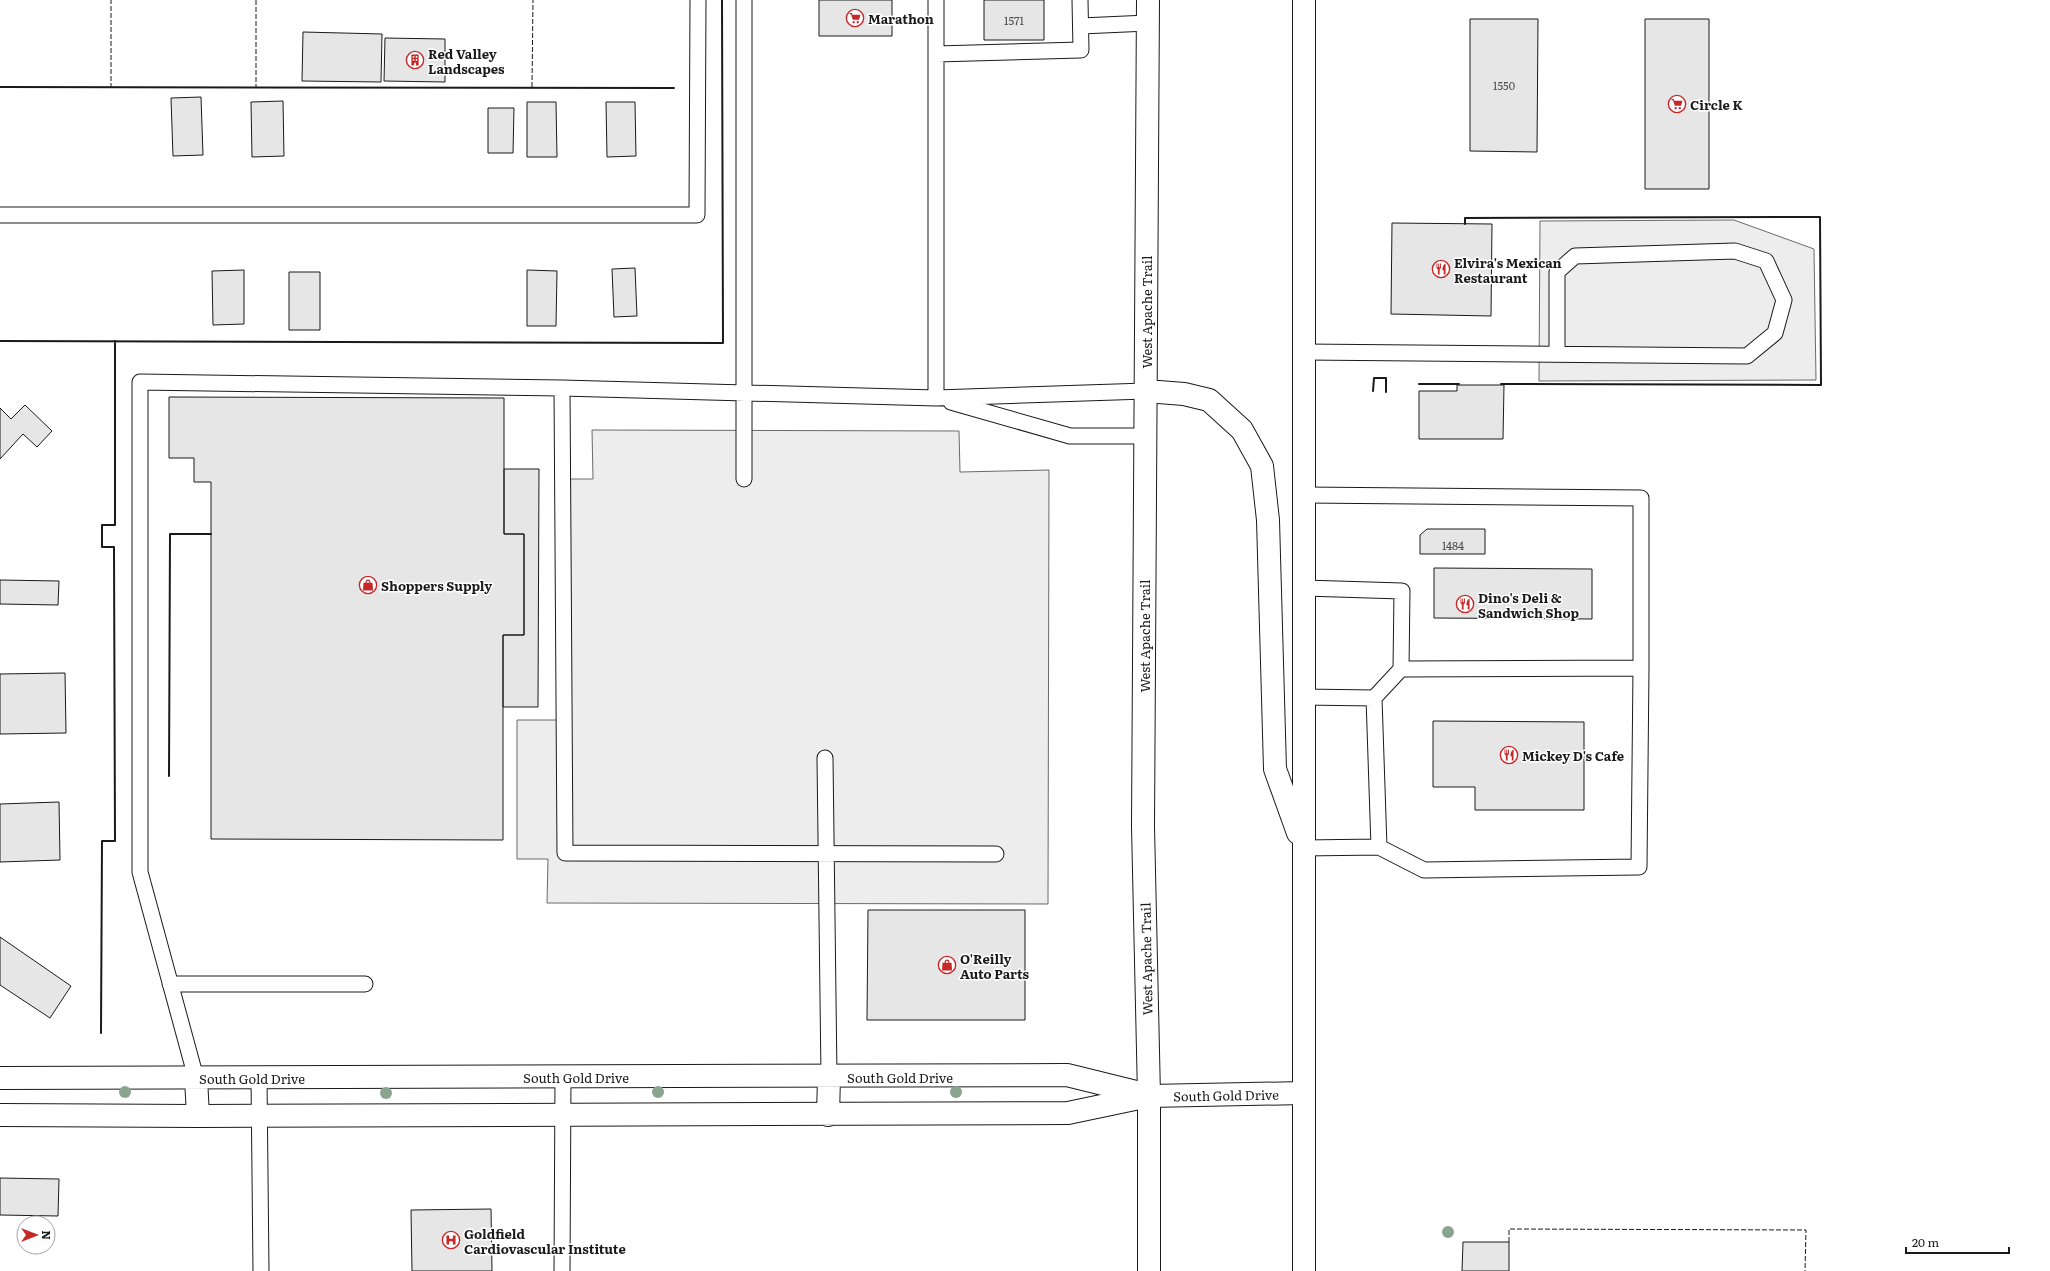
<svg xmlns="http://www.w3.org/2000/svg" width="2050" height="1271" font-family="Literata,serif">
  <rect width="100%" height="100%" fill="#fff"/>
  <path fill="#ededed" stroke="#6a6a6a" d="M 1734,220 L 1814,249 L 1816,380 L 1539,381 L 1540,221 Z
    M 592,430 L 959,431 L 960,472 L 1049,470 L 1048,904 L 547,903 L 548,859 L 517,859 L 517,720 L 564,720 L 563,479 L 593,479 Z"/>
  <path fill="#e6e6e6" stroke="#1a1a1a" d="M 819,0 L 892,0 L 892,36 L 819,36 Z
    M 984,0 L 1044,0 L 1044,40 L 984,40 Z
    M 1470,19 L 1538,19 L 1537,152 L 1470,151 Z
    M 1645,19 L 1709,19 L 1709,189 L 1645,189 Z
    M 303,32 L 382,34 L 381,82 L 302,81 Z
    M 385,38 L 445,39 L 445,82 L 384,81 Z
    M 201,97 L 203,155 L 173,156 L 171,98 Z
    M 283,101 L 284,156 L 252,157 L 251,102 Z
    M 527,102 L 556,102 L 557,157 L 527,157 Z
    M 606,102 L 635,102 L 636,156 L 607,157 Z
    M 488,108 L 514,108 L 513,153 L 488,153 Z
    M 1392,223 L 1492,224 L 1491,316 L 1391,314 Z
    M 635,268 L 637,316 L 614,317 L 612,269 Z
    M 244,270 L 244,324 L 213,325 L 212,271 Z
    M 527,270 L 557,271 L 556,326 L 527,326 Z
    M 289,272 L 320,272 L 320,330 L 289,330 Z
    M 1457,385 L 1504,385 L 1503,439 L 1419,439 L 1419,391 L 1457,391 Z
    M 169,397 L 504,398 L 504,534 L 524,534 L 524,635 L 503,635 L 503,840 L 211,839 L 211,482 L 194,482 L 194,458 L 169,458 Z
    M 25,405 L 52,431 L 37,447 L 23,434 L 0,459 L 0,408 L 11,419 Z
    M 504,469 L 539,469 L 538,707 L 503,707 L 503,635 L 524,635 L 524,534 L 504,534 Z
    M 1427,529 L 1485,529 L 1485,554 L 1420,554 L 1420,535 Z
    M 1434,568 L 1592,569 L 1592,619 L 1434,618 Z
    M 0,580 L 59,581 L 58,605 L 0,604 Z
    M 65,673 L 66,733 L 0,734 L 0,674 Z
    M 1433,721 L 1584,722 L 1584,810 L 1475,810 L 1475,787 L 1433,787 Z
    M 59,802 L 60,860 L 0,862 L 0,804 Z
    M 868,910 L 1025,910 L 1025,1020 L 867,1020 Z
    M 0,937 L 71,986 L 50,1018 L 0,985 Z
    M 0,1178 L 59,1179 L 58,1216 L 0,1215 Z
    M 491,1209 L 492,1271 L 412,1271 L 411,1210 Z
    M 1463,1242 L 1509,1242 L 1509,1271 L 1462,1271 Z"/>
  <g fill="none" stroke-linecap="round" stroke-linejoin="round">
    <defs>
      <path id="lane" d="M 744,0 L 744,479
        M 936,0 L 936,398
        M 1081,26 L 1148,23
        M 936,54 L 1081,50 L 1080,0
        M 0,215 L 697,215 L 698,0
        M 1304,352 L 1747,356 L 1775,333 L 1784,300 L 1766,261 L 1735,251 L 1575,256 L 1557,272 L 1557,354
        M 951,402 L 1070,436 L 1146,436
        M 1304,495 L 1641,498 L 1641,668
        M 1304,588 L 1402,591 L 1401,669
        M 1303,697 L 1374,698 L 1401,669 L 1641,668 L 1639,867 L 1424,870 L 1379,847 L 1303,848
        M 1374,698 L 1379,847
        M 825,758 L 829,1077
        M 996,854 L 565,853 L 562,388 L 936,398 L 1146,391
        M 170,984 L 365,984
        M 196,1078 L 140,872 L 140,382 L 562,388
        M 259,1078 L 261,1271
        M 562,1271 L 563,1077"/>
      <path id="street" d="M 0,1078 L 1067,1075 L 1144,1094
        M 196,1078 L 198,1116
        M 0,1115 L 198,1116 L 1068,1113 L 1149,1096 L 1303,1093
        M 828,1115 L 829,1077"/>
      <path id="primary" d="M 1148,0 L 1143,826 L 1149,1096 L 1149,1271
        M 1304,0 L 1304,1271
        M 1146,391 L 1184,394 L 1209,400 L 1242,430 L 1262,466 L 1268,520 L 1275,769 L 1298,833"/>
    </defs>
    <use href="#lane" stroke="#1a1a1a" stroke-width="17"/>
    <use href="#street" stroke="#1a1a1a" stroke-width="24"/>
    <use href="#primary" stroke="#1a1a1a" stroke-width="24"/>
    <use href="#lane" stroke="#fff" stroke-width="15"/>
    <use href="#street" stroke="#fff" stroke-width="22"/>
    <use href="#primary" stroke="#fff" stroke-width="22"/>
    <path stroke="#1a1a1a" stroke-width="1" stroke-dasharray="5 2" stroke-linecap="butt" d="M 256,0 L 256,87
      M 532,87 L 533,0
      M 111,88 L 111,0
      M 1509,1242 L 1509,1229 L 1806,1230 L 1805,1271"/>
    <path stroke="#1a1a1a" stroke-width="2" d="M 0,87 L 674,88
      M 1465,224 L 1465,218 L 1820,217 L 1821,385 L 1501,384
      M 0,341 L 723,343 L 722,0
      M 1419,384 L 1459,384
      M 1373,391 L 1374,378 L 1386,378 L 1386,392
      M 169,776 L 170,534 L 211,534
      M 101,1033 L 102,841 L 115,841 L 114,547 L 102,547 L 102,525 L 115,525 L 115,341"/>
  </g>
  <g fill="#8aa48f">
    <circle cx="125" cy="1092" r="6"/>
    <circle cx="658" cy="1092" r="6"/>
    <circle cx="956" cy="1092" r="6"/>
    <circle cx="386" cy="1093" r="6"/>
    <circle cx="1448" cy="1232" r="6"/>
  </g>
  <defs>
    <symbol id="supermarket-ring" viewBox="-11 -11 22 22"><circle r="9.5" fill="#fff" stroke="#c62828" stroke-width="1.5"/><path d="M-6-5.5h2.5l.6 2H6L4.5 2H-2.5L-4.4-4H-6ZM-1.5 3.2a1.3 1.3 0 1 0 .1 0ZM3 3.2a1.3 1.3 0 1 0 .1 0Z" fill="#c62828"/></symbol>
    <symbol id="building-ring" viewBox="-11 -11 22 22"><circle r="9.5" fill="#fff" stroke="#c62828" stroke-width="1.5"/><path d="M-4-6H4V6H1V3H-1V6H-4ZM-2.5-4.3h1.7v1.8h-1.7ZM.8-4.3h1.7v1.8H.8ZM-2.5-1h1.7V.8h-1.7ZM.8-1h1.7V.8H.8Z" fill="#c62828"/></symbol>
    <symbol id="restaurant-ring" viewBox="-11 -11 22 22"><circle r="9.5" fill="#fff" stroke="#c62828" stroke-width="1.5"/><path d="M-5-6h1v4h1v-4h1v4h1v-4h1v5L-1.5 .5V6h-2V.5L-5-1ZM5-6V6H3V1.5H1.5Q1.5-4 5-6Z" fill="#c62828"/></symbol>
    <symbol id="shop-ring" viewBox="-11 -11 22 22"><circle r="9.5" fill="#fff" stroke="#c62828" stroke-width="1.5"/><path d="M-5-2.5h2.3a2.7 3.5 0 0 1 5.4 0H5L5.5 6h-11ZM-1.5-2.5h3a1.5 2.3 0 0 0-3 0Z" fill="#c62828"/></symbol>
    <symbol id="hospital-ring" viewBox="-11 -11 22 22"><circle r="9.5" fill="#fff" stroke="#c62828" stroke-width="1.5"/><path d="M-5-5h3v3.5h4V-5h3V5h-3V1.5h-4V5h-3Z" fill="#c62828"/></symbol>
  </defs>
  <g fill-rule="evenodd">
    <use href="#supermarket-ring" x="845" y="8" width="20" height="20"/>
    <use href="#building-ring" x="405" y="50" width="20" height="20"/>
    <use href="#supermarket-ring" x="1667" y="94" width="20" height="20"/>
    <use href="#restaurant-ring" x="1431" y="259" width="20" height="20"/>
    <use href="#shop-ring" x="358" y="575" width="20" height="20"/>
    <use href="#restaurant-ring" x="1455" y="594" width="20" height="20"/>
    <use href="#restaurant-ring" x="1499" y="745" width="20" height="20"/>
    <use href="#shop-ring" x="937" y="955" width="20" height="20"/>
    <use href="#hospital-ring" x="441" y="1230" width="20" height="20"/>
  </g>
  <g text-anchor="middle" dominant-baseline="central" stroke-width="3" stroke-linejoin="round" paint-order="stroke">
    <g font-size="11" fill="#4d4d4d">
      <text x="1014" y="20">1571</text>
      <text x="1504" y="85">1550</text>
      <text x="1453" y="545">1484</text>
    </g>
    <g font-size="13" font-weight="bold" fill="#1a1a1a" stroke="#fff" text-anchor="start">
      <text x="868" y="18">Marathon</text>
      <text x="428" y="53">Red Valley<tspan x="428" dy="15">Landscapes</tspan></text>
      <text x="1690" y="104">Circle K</text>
      <text x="1454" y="262">Elvira's Mexican<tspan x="1454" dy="15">Restaurant</tspan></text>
      <text x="381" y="585">Shoppers Supply</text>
      <text x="1478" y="597">Dino's Deli &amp;<tspan x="1478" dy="15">Sandwich Shop</tspan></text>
      <text x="1522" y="755">Mickey D's Cafe</text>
      <text x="960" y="958">O'Reilly<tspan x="960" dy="15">Auto Parts</tspan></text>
      <text x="464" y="1233">Goldfield<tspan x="464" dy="15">Cardiovascular Institute</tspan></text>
    </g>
    <g font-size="13" fill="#1a1a1a" stroke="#fff">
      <text transform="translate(1146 312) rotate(-90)">West Apache Trail</text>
      <text transform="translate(1144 636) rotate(-90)">West Apache Trail</text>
      <text transform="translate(1146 959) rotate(-91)">West Apache Trail</text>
      <text x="576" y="1077">South Gold Drive</text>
      <text x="900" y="1077">South Gold Drive</text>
      <text x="252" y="1078">South Gold Drive</text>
      <text transform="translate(1226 1095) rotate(-1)">South Gold Drive</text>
    </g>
  </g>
  <g transform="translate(36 1235) rotate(90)"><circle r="19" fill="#ffffff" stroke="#a3a3a3"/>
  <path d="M0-3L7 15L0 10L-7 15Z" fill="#c62828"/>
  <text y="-6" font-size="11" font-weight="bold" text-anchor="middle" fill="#1a1a1a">N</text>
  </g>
  <path d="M1906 1247v6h103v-6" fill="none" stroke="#1a1a1a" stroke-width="2"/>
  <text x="1912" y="1247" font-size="12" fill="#1a1a1a" stroke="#ffffff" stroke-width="3" paint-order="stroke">20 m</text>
</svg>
